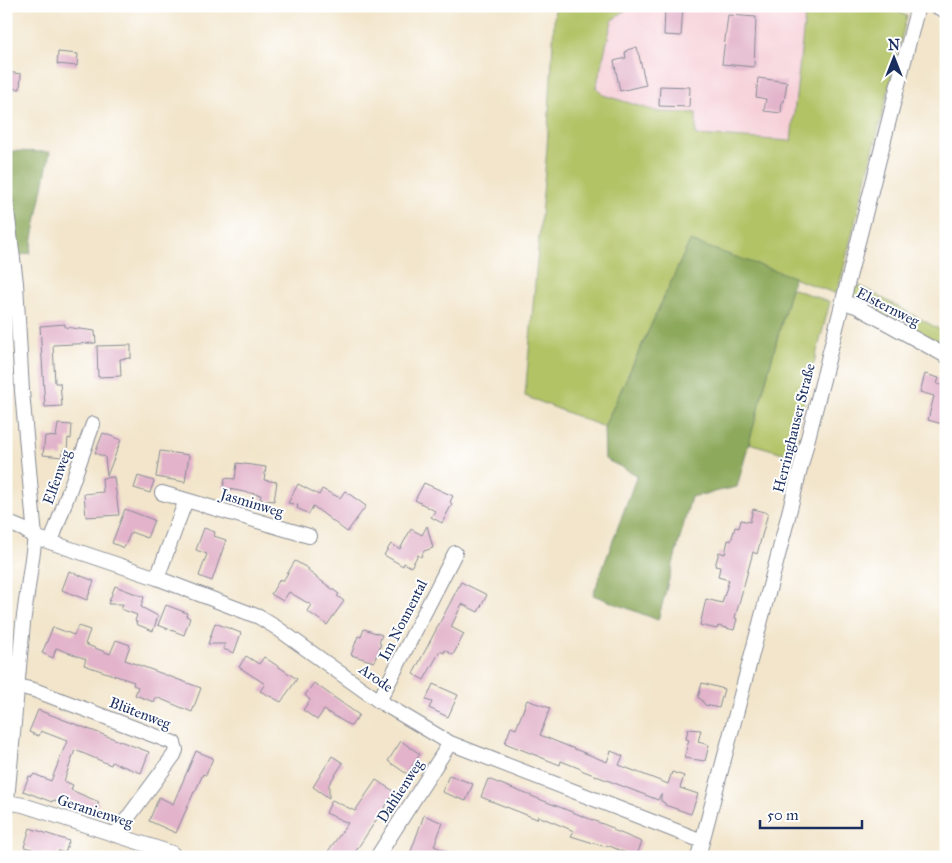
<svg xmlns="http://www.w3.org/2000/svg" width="952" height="863" font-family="'IM FELL Great Primer',serif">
  <rect width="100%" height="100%" fill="#fff"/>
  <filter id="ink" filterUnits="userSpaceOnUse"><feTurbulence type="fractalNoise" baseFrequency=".02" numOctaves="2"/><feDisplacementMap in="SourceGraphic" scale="10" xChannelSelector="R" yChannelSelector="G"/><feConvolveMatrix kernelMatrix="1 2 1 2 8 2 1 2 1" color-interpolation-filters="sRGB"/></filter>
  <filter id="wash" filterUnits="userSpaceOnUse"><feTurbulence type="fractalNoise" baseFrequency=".0096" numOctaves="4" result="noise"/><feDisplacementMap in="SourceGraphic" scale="20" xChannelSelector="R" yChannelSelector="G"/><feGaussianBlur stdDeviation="1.12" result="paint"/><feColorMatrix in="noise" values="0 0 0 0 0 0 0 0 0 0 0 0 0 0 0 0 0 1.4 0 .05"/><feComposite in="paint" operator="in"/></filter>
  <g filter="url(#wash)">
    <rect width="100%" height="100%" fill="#f2e5cb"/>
    <path fill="#f6cfd7" d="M 630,6 L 806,6 L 791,141 L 696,135 L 696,113 L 659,112 L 603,95 L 596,88 L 612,21 Z"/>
    <path fill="#b2c366" stroke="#667962" d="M 555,6 L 630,6 L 612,21 L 596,88 L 603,95 L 659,112 L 696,113 L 696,135 L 791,141 L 806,6 L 885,6 L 907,16 L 837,294 L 690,241 L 604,427 L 525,396 L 547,148 Z
      M 853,282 L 946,333 L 946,351 L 851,299 L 850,293 Z
      M 791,288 L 830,302 L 790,455 L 749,443 Z"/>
    <path fill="#8da95b" stroke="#546c5c" d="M 6,151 L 50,152 L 30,253 L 8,258 L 11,296 L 6,296 Z
      M 690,241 L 794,277 L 737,487 L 691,497 L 658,620 L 593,595 L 637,475 L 605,459 L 604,427 Z"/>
    <g id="blocks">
      <path fill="#e2b3ca" d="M 665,6 L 683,6 L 681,36 L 664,35 Z
        M 728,15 L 756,17 L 754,67 L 722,64 Z
        M 637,47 L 646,85 L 620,91 L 614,61 L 626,58 L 625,52 L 627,52 L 627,50 Z
        M 58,52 L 78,54 L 77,66 L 57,64 Z
        M 7,72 L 21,74 L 20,89 L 6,88 Z
        M 758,78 L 787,82 L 784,102 L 782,101 L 781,113 L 764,111 L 766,99 L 756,97 Z
        M 660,86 L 690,87 L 689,107 L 659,106 Z
        M 65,324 L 65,327 L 95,331 L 96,343 L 53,345 L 55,383 L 60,383 L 62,406 L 45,407 L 40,326 Z
        M 131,345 L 131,358 L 120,359 L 121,376 L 98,377 L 97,346 Z
        M 925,374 L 939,378 L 937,384 L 946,386 L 943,397 L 946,398 L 946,425 L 928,420 L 934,396 L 920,392 Z
        M 58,424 L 72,425 L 71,439 L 68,438 L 67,450 L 63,450 L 62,457 L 43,455 L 45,436 L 56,437 Z
        M 103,433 L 121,440 L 107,476 L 105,457 L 95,453 Z
        M 160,451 L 189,455 L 185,482 L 156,477 Z
        M 237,463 L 266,467 L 264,480 L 277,482 L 274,501 L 260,499 L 261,495 L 223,488 L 225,478 L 235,479 Z
        M 138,476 L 154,481 L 150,493 L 134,488 Z
        M 114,477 L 119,515 L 86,517 L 84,494 L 103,492 L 102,478 Z
        M 424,483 L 453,496 L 450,502 L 452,504 L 442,523 L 431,517 L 435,511 L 415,500 Z
        M 298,484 L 319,495 L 322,489 L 340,498 L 345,491 L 366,506 L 347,532 L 313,506 L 309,514 L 297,508 L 298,505 L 288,503 Z
        M 125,509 L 154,520 L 147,538 L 131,532 L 124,548 L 112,543 Z
        M 753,509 L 768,513 L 757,554 L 753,552 L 735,618 L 737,619 L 734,630 L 718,626 L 717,629 L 700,625 L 706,599 L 722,603 L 729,580 L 718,577 L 720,567 L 715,566 L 719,552 L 725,554 L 728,540 L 731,541 L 735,527 L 739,528 L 741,520 L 750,522 Z
        M 427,526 L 433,548 L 424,551 L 421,557 L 418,555 L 411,567 L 404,563 L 403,566 L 384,555 L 391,544 L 400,549 L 411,529 L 422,535 Z
        M 204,528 L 215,532 L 214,536 L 226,540 L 212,581 L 199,576 L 207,554 L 196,550 Z
        M 295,561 L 309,569 L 308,571 L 339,594 L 337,596 L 344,601 L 327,625 L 307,611 L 311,605 L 289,592 L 283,601 L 271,594 L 280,579 L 283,581 Z
        M 69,571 L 94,581 L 87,600 L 62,590 Z
        M 461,582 L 487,595 L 478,612 L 462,604 L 451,627 L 464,634 L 453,655 L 445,650 L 444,653 L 440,651 L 424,680 L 413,674 Z
        M 115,586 L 144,597 L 141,607 L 158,616 L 153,631 L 136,624 L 137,622 L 135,621 L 137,615 L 121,609 L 123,604 L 108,604 Z
        M 166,605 L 187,613 L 186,616 L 190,618 L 184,635 L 158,625 Z
        M 215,623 L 241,633 L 234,653 L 223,649 L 225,644 L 208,644 Z
        M 78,626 L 90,630 L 85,644 L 110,654 L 116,640 L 130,645 L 125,660 L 201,688 L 192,712 L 156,697 L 154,702 L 135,695 L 138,687 L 133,685 L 134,682 L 84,665 L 86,659 L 56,648 L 53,658 L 42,653 L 53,627 L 74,635 Z
        M 364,629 L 382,635 L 379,643 L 381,644 L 374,662 L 351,655 L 358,636 L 361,637 Z
        M 246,656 L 259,664 L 264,657 L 297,679 L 281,702 L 260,691 L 265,684 L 239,667 Z
        M 314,683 L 359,715 L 351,726 L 324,710 L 317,720 L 303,710 L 310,700 L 305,695 Z
        M 702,683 L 724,689 L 719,708 L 705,705 L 701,699 L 698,698 Z
        M 433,684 L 458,695 L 448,717 L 429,708 L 432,702 L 426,700 Z
        M 527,700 L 550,708 L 540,735 L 607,762 L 611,751 L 623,756 L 619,765 L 668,784 L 672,772 L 684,776 L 680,788 L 698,794 L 691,814 L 665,805 L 665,803 L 661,801 L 661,794 L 658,800 L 581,770 L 581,769 L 561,761 L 560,765 L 505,743 L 511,727 L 516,729 Z
        M 38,710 L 149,752 L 141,773 L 112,762 L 111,765 L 75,750 L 64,781 L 73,785 L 71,790 L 99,802 L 93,816 L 53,800 L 52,802 L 23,791 L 29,776 L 32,777 L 34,774 L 51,781 L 67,741 L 41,731 L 39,736 L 29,732 Z
        M 688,729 L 701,730 L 698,742 L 709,745 L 705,761 L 684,758 L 689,740 L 686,739 Z
        M 401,741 L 420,754 L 407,774 L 388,761 Z
        M 196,751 L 213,758 L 206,775 L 203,774 L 195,792 L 194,792 L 176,833 L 149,821 L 159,797 L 173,804 Z
        M 332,756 L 343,763 L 329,784 L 329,798 L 313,787 Z
        M 449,775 L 473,784 L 466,801 L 442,792 Z
        M 488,779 L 613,828 L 613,830 L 642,842 L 636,857 L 607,845 L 606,847 L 571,836 L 574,831 L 538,816 L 537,819 L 481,797 Z
        M 376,780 L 395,792 L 361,843 L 352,857 L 324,857 L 348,823 L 326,813 L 332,800 L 355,811 Z
        M 424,815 L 443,823 L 434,846 L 460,857 L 409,857 Z
        M 30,828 L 69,841 L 65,853 L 58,851 L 57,857 L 44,852 L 42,857 L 30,855 L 32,849 L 24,847 Z"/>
    </g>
  </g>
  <g filter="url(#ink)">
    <use href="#blocks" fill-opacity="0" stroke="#868a94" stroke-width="1"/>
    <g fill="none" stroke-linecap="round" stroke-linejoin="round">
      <defs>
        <path id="minor" d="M 935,6 L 946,11
          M 6,202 L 16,283 L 22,391 L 35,537 L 23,623 L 6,811
          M 843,302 L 856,306 L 946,356
          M 162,493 L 309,536
          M 6,522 L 23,529 L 35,537 L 157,578 L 259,617 L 277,628 L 379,701 L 450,743 L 702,841
          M 51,542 L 93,424
          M 157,578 L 186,500
          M 17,686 L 34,690 L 174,743 L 176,750 L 174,755 L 115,835
          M 379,701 L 455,553
          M 7,802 L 23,805 L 172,853
          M 377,857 L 450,743
          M 698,857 L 779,552 L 918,6"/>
      </defs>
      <use href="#minor" stroke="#868a94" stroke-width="16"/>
      <use href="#minor" stroke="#fff" stroke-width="14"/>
    </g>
  </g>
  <g text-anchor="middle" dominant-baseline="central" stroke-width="4" stroke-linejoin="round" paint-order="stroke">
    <g font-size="15" fill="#1b2f5e" stroke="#fff">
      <text transform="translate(888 307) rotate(27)">Elsternweg</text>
      <text transform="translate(794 428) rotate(-76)">Herringhauser Straße</text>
      <text transform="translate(57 477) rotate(-70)">Elfenweg</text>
      <text transform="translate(252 503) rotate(17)">Jasminweg</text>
      <text transform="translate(403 620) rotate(-63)">Im Nonnental</text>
      <text transform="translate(376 678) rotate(35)">Arode</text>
      <text transform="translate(140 713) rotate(21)">Blütenweg</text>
      <text transform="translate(400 791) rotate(-57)">Dahlienweg</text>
      <text transform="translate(95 811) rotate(18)">Geranienweg</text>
    </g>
  </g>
  <rect width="952" height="863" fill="none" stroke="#fff" stroke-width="25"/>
  <g transform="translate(894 58)" stroke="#ffffff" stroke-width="4" paint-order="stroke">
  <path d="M0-4L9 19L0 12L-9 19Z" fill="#1b2f5e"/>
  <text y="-8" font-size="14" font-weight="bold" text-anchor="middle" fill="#1b2f5e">N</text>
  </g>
  <path d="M760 820v8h102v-8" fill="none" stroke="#1b2f5e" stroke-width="2.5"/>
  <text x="767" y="820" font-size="15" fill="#1b2f5e" stroke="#ffffff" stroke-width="4" paint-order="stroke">50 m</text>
</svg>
